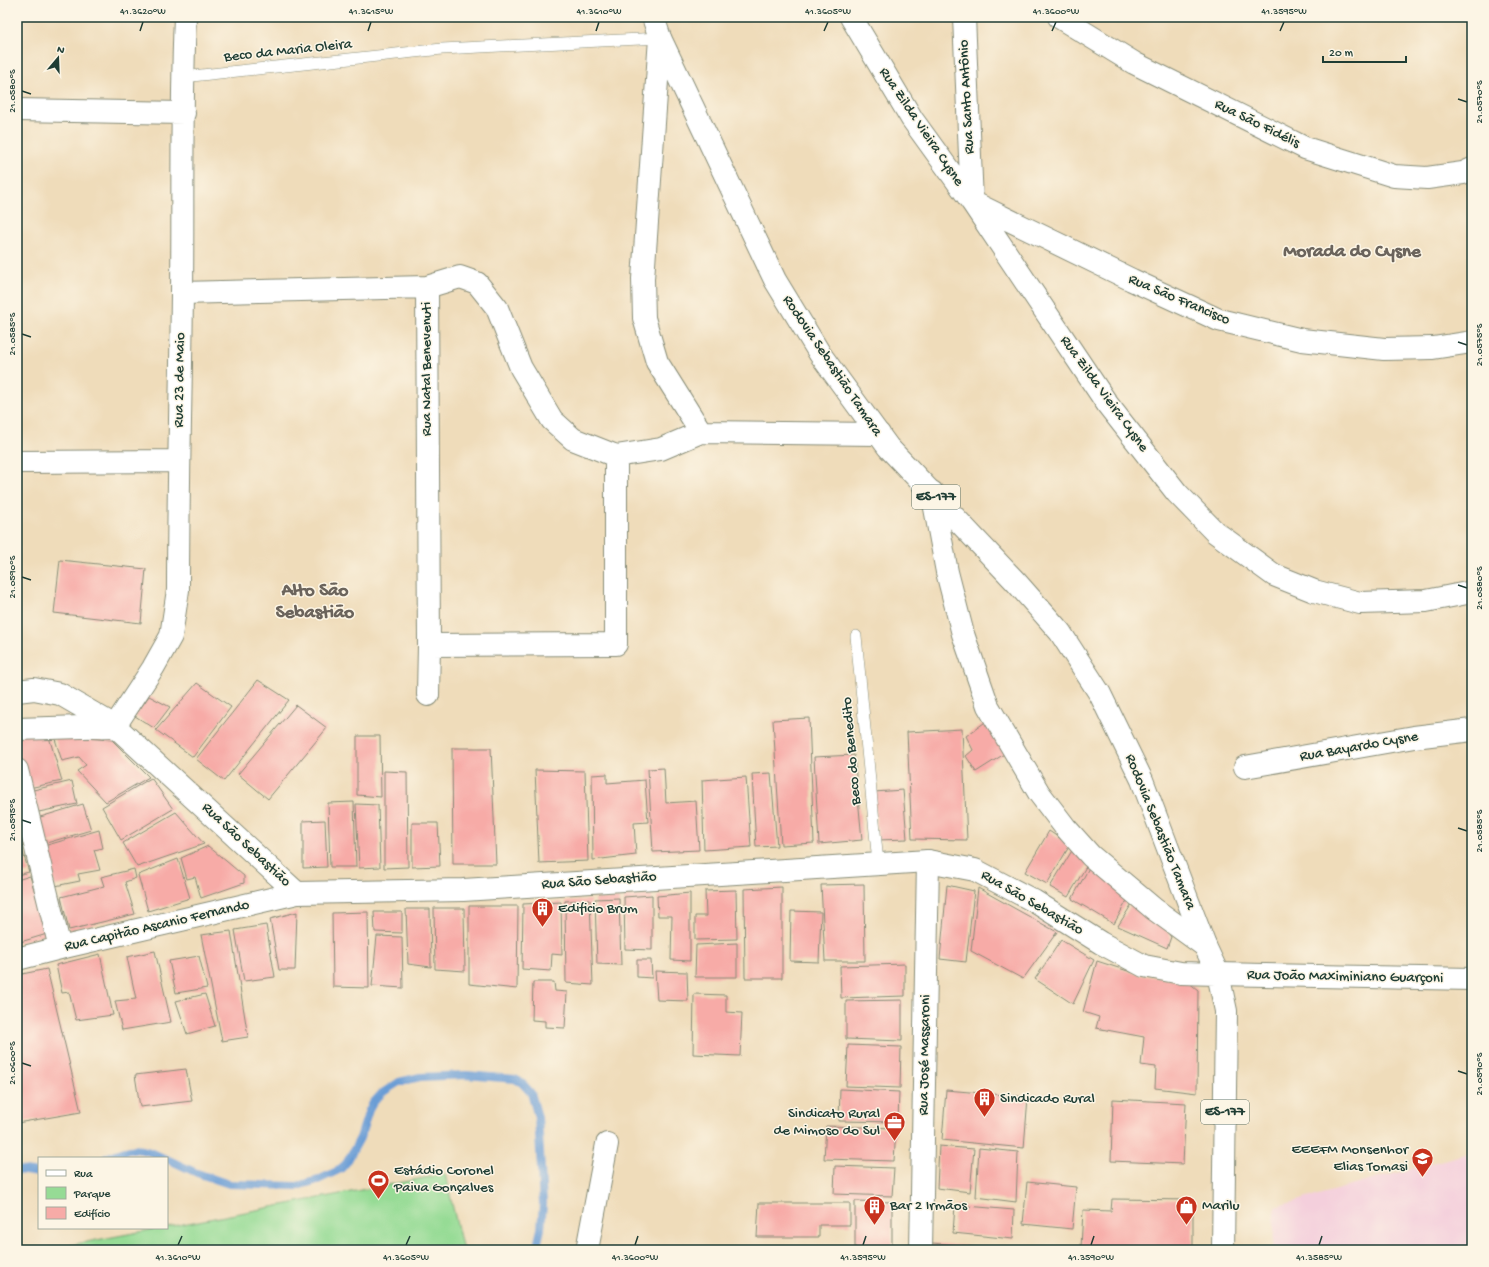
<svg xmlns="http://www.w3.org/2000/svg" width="1489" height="1267" font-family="'Gochi Hand',sans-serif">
  <rect width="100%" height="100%" fill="#fcf5e5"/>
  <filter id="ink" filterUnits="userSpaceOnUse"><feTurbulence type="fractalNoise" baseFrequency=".025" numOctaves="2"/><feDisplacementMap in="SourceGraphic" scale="8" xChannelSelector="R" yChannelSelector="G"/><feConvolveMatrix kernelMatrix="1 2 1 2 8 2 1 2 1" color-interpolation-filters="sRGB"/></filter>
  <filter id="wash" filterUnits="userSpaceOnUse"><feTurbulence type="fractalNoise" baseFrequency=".012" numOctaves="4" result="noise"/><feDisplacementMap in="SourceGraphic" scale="16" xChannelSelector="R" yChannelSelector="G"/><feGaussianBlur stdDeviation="0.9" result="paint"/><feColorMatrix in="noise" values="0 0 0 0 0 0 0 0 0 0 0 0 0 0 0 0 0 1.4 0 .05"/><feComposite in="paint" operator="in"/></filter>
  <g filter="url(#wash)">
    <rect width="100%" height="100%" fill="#efdcba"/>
    <path fill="#f4cfdc" d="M 1472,1152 L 1472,1250 L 1273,1250 L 1275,1207 Z"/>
    <path fill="#96db95" stroke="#5a8c64" d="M 445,1174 L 463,1250 L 44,1250 L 160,1228 L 167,1228 L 167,1227 Z"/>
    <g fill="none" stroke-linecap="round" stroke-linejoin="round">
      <path stroke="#6a9dd5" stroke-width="8" d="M 106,1158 C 131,1147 139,1146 164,1158
        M 167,1159 L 197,1173 L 229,1184 L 297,1186 L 318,1180 L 341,1169 L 347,1162 L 360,1138 L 369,1110 L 373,1103 L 382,1093 L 399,1082 L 420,1077 L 466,1075 L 515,1079 L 522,1083 L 531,1093 L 538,1117 L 543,1204 L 541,1229 L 536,1250
        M 17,1170 L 39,1173"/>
    </g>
    <g id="blocks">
      <path fill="#f7aba7" d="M 60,560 L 146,569 L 141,623 L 54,613 Z
        M 258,680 L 289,700 L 224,781 L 196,759 Z
        M 197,683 L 231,707 L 193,757 L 156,730 Z
        M 149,696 L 170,707 L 154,728 L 135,716 Z
        M 296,705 L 327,728 L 268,799 L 238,774 Z
        M 809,718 L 814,843 L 781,845 L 773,720 Z
        M 988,720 L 1009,751 L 976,772 L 966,756 L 973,750 L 966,736 Z
        M 962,729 L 967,840 L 912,839 L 907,732 Z
        M 22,733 L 49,737 L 62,781 L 29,788 L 17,747 L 17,741 Z
        M 54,736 L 112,740 L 149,777 L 106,802 L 77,771 L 86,765 L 79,757 L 62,761 Z
        M 357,736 L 380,736 L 381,797 L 357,795 Z
        M 452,748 L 491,748 L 496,864 L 453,864 Z
        M 854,755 L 862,840 L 819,844 L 814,757 Z
        M 664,768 L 666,803 L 696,801 L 699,850 L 653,852 L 648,769 Z
        M 535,770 L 585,771 L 588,861 L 539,863 Z
        M 384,771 L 407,772 L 408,867 L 384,868 Z
        M 771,773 L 777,846 L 756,847 L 752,774 Z
        M 607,774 L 607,783 L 645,780 L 648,822 L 634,823 L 636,855 L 593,860 L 592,775 Z
        M 746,777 L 751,847 L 704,850 L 702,780 Z
        M 151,778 L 173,809 L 121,840 L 102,807 Z
        M 72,781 L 77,804 L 34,813 L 29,791 Z
        M 903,790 L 907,839 L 878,840 L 874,792 Z
        M 354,802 L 356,867 L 330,867 L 328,803 Z
        M 83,804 L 91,830 L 43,844 L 37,818 Z
        M 356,804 L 378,805 L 380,867 L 359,868 Z
        M 176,812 L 204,844 L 137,867 L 123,843 Z
        M 325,820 L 327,867 L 303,868 L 303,821 Z
        M 412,823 L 438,823 L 440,866 L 412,867 Z
        M 99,830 L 103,848 L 94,850 L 100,870 L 78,874 L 80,881 L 55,886 L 44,846 Z
        M 1049,831 L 1070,845 L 1047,884 L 1025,872 Z
        M 17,834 L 29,872 L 17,875 Z
        M 208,846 L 244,876 L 244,883 L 201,898 L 195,877 L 187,879 L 181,858 Z
        M 1073,849 L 1090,860 L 1068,897 L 1050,887 Z
        M 178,859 L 190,898 L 148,911 L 138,875 Z
        M 1091,864 L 1130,895 L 1114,924 L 1072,899 Z
        M 134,869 L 136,878 L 125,882 L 135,914 L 69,930 L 61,897 L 104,886 L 101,877 Z
        M 30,876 L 47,934 L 17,943 L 17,880 Z
        M 864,884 L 865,961 L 825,961 L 821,885 Z
        M 947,885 L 974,891 L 966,962 L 940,959 Z
        M 782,887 L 782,978 L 745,978 L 744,889 Z
        M 978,888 L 1057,932 L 1023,979 L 971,951 Z
        M 736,890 L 737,939 L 695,940 L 695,916 L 706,916 L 705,891 Z
        M 690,893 L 690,961 L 671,960 L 672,916 L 658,916 L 657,896 Z
        M 652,895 L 652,950 L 625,949 L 624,897 Z
        M 619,898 L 621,965 L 597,964 L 595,899 Z
        M 1135,899 L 1159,920 L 1171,937 L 1167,948 L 1118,926 Z
        M 590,900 L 593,985 L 566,983 L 565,901 Z
        M 561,902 L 562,955 L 552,954 L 551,971 L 522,969 L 523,904 Z
        M 469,906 L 518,906 L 517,989 L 469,984 Z
        M 434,908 L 464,908 L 465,971 L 435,969 Z
        M 406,909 L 430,909 L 431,967 L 408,964 Z
        M 791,911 L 821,912 L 819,962 L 790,961 Z
        M 297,912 L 295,970 L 279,970 L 270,919 Z
        M 368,912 L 369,988 L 333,987 L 332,913 Z
        M 374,912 L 402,912 L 402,933 L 375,932 Z
        M 266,925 L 275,977 L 244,981 L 235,930 Z
        M 231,931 L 248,1037 L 222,1041 L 201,935 Z
        M 377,936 L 402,937 L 403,988 L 372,986 Z
        M 1061,940 L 1094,960 L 1073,1004 L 1035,979 Z
        M 737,943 L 737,977 L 695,977 L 696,945 Z
        M 155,951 L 171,1022 L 122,1030 L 115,1001 L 136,999 L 127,957 Z
        M 100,954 L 113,1015 L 76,1020 L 69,992 L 62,993 L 56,965 Z
        M 199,956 L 207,988 L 176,993 L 169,961 Z
        M 637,960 L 651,960 L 652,978 L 637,977 Z
        M 1097,961 L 1140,975 L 1188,982 L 1198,990 L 1197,1093 L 1155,1088 L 1156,1067 L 1141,1065 L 1144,1037 L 1096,1028 L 1099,1017 L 1083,1012 Z
        M 905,964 L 905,996 L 841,998 L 840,966 Z
        M 47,969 L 81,1112 L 17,1123 L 17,975 Z
        M 655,971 L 687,972 L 688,1001 L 657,1000 Z
        M 533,982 L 554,982 L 555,991 L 567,992 L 565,1028 L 545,1027 L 545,1021 L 532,1020 Z
        M 205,994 L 215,1026 L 187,1034 L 176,1001 Z
        M 694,994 L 726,995 L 726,1012 L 742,1013 L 740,1056 L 693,1054 Z
        M 902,1000 L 902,1041 L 846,1039 L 846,1001 Z
        M 848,1045 L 901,1047 L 900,1088 L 846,1086 Z
        M 186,1069 L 192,1101 L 140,1107 L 135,1075 Z
        M 840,1089 L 899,1092 L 898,1122 L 839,1121 Z
        M 946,1090 L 1028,1097 L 1024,1148 L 942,1140 Z
        M 1113,1099 L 1186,1103 L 1183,1164 L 1111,1161 Z
        M 826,1126 L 896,1128 L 894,1161 L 824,1159 Z
        M 939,1146 L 974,1149 L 970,1192 L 937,1188 Z
        M 979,1148 L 1018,1152 L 1016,1202 L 976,1197 Z
        M 835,1166 L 894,1168 L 892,1196 L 834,1194 Z
        M 1027,1182 L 1076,1187 L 1072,1229 L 1023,1224 Z
        M 1112,1199 L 1193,1200 L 1193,1250 L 1132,1250 L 1081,1248 L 1083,1210 L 1111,1211 Z
        M 855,1201 L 892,1202 L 892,1250 L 855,1250 Z
        M 759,1203 L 850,1203 L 850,1225 L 819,1225 L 819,1237 L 757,1237 Z
        M 955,1205 L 1014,1210 L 1013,1239 L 953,1233 Z
        M 932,1243 L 997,1249 L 997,1250 L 932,1250 Z"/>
    </g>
  </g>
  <g filter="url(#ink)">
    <use href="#blocks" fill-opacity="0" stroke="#878c77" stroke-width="1"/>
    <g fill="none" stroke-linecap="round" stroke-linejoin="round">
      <defs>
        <path id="lane" d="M 183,77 L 442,49 L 660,38
          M 856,636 L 878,863"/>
        <path id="street" d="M 851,17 L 912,119 L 972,202 L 1108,405 L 1177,493 L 1215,532 L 1274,575 L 1314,591 L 1360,603 L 1426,601 L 1472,592
          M 964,17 L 972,202 L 1132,280 L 1219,320 L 1302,340 L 1384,349 L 1433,348 L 1472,342
          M 1059,17 L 1134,63 L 1305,148 L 1394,176 L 1427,178 L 1463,173 L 1472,169
          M 660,38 L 643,279 L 644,318 L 657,362 L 701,432
          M 17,110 L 184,113
          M 427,287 L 460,277 L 477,283 L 497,308 L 521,368 L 552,420 L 573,439 L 616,456 L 661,449 L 701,432 L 879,434
          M 182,293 L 427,287 L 429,645 L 428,695
          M 17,462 L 179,461
          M 932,492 L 947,572 L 963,634 L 988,706 L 1039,793 L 1065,827 L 1091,856 L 1154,909 L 1205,946
          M 429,645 L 616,644 L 616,456
          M 17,729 L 115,726 L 153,668 L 171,636 L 178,590 C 178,491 181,391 182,292 C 183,200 181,108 185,17
          M 1245,767 L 1414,737 L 1472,730
          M 17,770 L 60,948
          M 17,959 L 60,948 L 297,893
          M 1218,974 L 1472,979
          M 587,1250 L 607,1144
          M 921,1250 L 928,861"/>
        <path id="primary" d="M 653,17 L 660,38 L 775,280 L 820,354 L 888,447 L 1016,582 L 1060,632 L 1100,694 L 1142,780 L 1205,946 L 1218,974 L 1226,1011 L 1223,1250
          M 17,691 L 34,689 L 60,694 L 115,726 L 297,893 L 463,890 L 928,861 L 975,870 L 1034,901 L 1101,943 L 1144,966 L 1181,973 L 1218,974"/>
      </defs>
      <use href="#lane" stroke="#878c77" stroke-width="12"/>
      <use href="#street" stroke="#878c77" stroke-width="24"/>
      <use href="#primary" stroke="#878c77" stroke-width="24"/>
      <use href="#lane" stroke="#fff" stroke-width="11"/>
      <use href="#street" stroke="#fff" stroke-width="22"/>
      <use href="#primary" stroke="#fff" stroke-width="22"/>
    </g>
  </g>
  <path fill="none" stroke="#1f3d34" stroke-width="1.5" d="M 140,31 L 143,22M 368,31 L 371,22M 596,31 L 599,22M 824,31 L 828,22M 1052,31 L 1056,22M 1280,31 L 1284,22M 22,91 L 31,94M 1458,99 L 1467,102M 22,334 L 31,337M 1458,342 L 1467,345M 22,577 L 31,580M 1458,585 L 1467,588M 22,820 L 31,823M 1458,828 L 1467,831M 22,1063 L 31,1066M 1458,1071 L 1467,1074M 178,1245 L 182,1236M 406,1245 L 410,1236M 635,1245 L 638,1236M 863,1245 L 866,1236M 1091,1245 L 1094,1236M 1319,1245 L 1322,1236"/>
  <defs>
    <symbol id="building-pin" viewBox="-11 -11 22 30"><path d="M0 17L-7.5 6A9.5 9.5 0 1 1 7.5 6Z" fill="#c8321e" stroke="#fcf5e5"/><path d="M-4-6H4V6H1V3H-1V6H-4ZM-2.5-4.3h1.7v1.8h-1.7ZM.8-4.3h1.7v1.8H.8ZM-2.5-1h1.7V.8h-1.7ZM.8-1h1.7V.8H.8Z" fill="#fff"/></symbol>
    <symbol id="office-pin" viewBox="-11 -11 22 30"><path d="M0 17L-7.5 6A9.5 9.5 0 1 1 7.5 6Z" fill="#c8321e" stroke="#fcf5e5"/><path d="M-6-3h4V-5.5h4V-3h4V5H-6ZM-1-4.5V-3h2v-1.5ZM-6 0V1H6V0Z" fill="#fff"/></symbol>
    <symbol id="school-pin" viewBox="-11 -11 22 30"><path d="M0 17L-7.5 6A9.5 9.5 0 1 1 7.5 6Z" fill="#c8321e" stroke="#fcf5e5"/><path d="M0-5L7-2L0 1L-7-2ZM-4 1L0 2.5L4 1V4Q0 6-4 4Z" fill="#fff"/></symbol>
    <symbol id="stadium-pin" viewBox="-11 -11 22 30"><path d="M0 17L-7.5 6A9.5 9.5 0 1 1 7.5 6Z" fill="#c8321e" stroke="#fcf5e5"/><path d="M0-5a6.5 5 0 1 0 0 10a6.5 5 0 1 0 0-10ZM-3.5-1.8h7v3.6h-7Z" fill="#fff"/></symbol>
    <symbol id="shop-pin" viewBox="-11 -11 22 30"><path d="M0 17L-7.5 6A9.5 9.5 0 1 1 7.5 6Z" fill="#c8321e" stroke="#fcf5e5"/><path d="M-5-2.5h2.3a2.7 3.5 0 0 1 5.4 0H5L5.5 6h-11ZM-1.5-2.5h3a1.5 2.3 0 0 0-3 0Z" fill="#fff"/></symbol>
  </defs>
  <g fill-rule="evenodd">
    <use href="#building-pin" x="530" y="896" width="25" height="34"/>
    <use href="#building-pin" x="972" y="1086" width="25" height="34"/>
    <use href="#office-pin" x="882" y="1110" width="25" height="34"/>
    <use href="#school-pin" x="1410" y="1146" width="25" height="34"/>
    <use href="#stadium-pin" x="366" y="1168" width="25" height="34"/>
    <use href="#building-pin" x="862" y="1194" width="25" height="34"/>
    <use href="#shop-pin" x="1174" y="1194" width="25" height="34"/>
  </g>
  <g text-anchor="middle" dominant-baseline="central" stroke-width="3" stroke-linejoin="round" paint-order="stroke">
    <g fill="#fcf5e5" stroke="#617469" stroke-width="1">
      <rect x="912" y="485" width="48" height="24" rx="3"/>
      <rect x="1201" y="1100" width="48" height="24" rx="3"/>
    </g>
    <g font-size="14" font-weight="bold" fill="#1f3d34">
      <text x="936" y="497">ES-177</text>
      <text x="1225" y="1112">ES-177</text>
    </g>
    <g font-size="15" fill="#1f3d34" stroke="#fcf5e5">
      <text transform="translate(288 51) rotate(-6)">Beco da Maria Oleira</text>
      <text transform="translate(967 97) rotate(-93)">Rua Santo Antônio</text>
      <text transform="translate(1257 124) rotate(26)">Rua São Fidélis</text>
      <text transform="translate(921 127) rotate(56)">Rua Zilda Vieira Cysne</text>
      <text transform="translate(1179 300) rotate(23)">Rua São Francisco</text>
      <text transform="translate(832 366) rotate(56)">Rodovia Sebastião Tamara</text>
      <text transform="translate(427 369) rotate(-90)">Rua Natal Benevenuti</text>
      <text transform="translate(180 380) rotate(-89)">Rua 23 de Maio</text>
      <text transform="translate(1104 394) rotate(54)">Rua Zilda Vieira Cysne</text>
      <text transform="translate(1359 747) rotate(-10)">Rua Bayardo Cysne</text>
      <text transform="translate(852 751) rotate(-95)">Beco do Benedito</text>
      <text transform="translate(1160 832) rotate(68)">Rodovia Sebastião Tamara</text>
      <text transform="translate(246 845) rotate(43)">Rua São Sebastião</text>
      <text transform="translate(599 881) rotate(-4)">Rua São Sebastião</text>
      <text transform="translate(1032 903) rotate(30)">Rua São Sebastião</text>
      <text transform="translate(157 926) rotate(-13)">Rua Capitão Ascanio Fernando</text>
      <text transform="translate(1345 977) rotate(1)">Rua João Maximiniano Guarçoni</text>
      <text transform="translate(925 1055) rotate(-89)">Rua José Massaroni</text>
    </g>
    <g font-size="15" fill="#1f3d34" stroke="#fcf5e5" text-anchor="start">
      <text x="558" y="909">Edificio Brum</text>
      <text x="1000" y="1099">Sindicado Rural</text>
      <text x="880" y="1114" text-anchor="end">Sindicato Rural<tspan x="880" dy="17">de Mimoso do Sul</tspan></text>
      <text x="1408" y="1150" text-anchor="end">EEEFM Monsenhor<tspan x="1408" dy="17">Elias Tomasi</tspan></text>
      <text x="394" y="1171">Estádio Coronel<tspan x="394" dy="17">Paiva Gonçalves</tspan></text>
      <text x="890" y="1206">Bar 2 Irmãos</text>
      <text x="1202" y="1206">Marilu</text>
    </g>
    <g font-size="19" font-weight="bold" fill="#6b645c" stroke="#fcf5e5">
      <text x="1352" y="252">Morada do Cysne</text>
      <text x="315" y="591">Alto São<tspan x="315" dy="22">Sebastião</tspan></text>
    </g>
  </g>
  <rect width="1489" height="1267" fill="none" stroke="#fcf5e5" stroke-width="44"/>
  <rect x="38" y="1157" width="130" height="72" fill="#fcf5e5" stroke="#a4ab9e"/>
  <rect x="46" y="1170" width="20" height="6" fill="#ffffff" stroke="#a4ab9e"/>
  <text x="74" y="1177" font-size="12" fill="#1f3d34">Rua</text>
  <rect x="46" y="1187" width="20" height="12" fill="#96db95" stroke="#a4ab9e"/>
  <text x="74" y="1197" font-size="12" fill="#1f3d34">Parque</text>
  <rect x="46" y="1207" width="20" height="12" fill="#f7aba7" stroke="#a4ab9e"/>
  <text x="74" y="1217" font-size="12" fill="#1f3d34">Edifício</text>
  <g transform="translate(58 58) rotate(19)" stroke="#fcf5e5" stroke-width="3" paint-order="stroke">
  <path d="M0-3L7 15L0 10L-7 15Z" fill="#1f3d34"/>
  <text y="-6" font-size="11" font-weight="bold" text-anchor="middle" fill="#1f3d34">N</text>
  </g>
  <path d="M1323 56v6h83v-6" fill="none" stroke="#1f3d34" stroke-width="2"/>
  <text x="1329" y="56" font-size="12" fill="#1f3d34" stroke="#fcf5e5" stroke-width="3" paint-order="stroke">20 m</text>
  <rect x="22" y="22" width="1445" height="1223" fill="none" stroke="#1f3d34" stroke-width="1.5"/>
  <g font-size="10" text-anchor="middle" fill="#1f3d34">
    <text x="143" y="14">41.3620°W</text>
    <text x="371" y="14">41.3615°W</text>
    <text x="599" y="14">41.3610°W</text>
    <text x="828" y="14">41.3605°W</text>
    <text x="1056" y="14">41.3600°W</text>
    <text x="1284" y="14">41.3595°W</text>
    <text transform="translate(11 91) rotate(-90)" y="4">21.0580°S</text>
    <text transform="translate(1478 102) rotate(-90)" y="4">21.0570°S</text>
    <text transform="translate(11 334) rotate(-90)" y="4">21.0585°S</text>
    <text transform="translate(1478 345) rotate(-90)" y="4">21.0575°S</text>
    <text transform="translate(11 577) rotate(-90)" y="4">21.0590°S</text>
    <text transform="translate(1478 588) rotate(-90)" y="4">21.0580°S</text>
    <text transform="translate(11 820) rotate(-90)" y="4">21.0595°S</text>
    <text transform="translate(1478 831) rotate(-90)" y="4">21.0585°S</text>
    <text transform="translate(11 1063) rotate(-90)" y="4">21.0600°S</text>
    <text transform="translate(1478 1074) rotate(-90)" y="4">21.0590°S</text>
    <text x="178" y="1260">41.3610°W</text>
    <text x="406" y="1260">41.3605°W</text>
    <text x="635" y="1260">41.3600°W</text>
    <text x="863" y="1260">41.3595°W</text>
    <text x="1091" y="1260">41.3590°W</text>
    <text x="1319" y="1260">41.3585°W</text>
  </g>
</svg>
